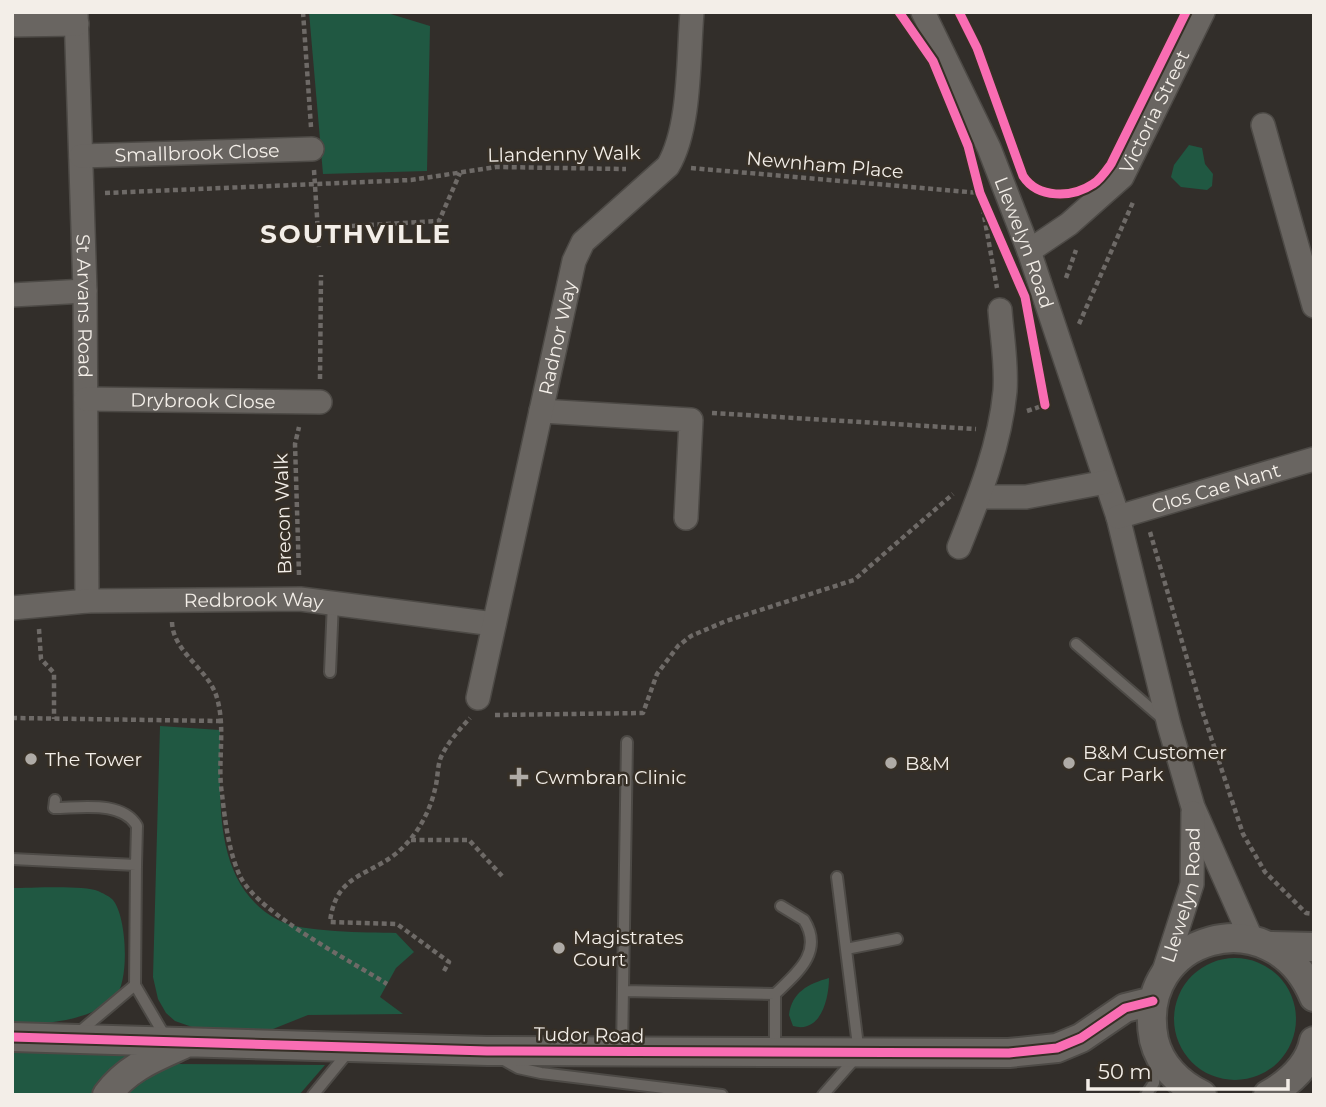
<svg xmlns="http://www.w3.org/2000/svg" width="1326" height="1107" font-family="Montserrat,sans-serif">
  <rect width="100%" height="100%" fill="#322e2a"/>
  <path fill="#205842" d="M 309,12 L 384,12 L 430,26 L 427,171 L 323,174 Z
    M 1189,145 L 1202,148 L 1205,164 L 1213,174 L 1212,186 L 1207,190 L 1181,187 L 1171,177 L 1174,165 Z
    M 160,726 L 220,730 C 221,796 210,883 278,920 C 302,933 367,932 396,933 L 414,952 L 396,968 L 380,997 L 403,1014 L 308,1015 L 268,1031 L 195,1028 L 175,1021 L 166,1013 L 158,999 L 153,977 Z
    M 12,888 C 30,888 85,885 98,891 C 102,893 109,896 112,899 C 127,914 130,982 115,997 C 92,1021 42,1025 12,1024 Z
    M1174 1019a61 61 0 1 1 122 0a61 61 0 1 1-122 0Z
    M 829,978 C 829,998 821,1034 793,1026 L 789,1015 C 792,992 808,984 829,978 Z
    M 12,1050 L 144,1053 L 99,1095 L 12,1095 Z
    M 176,1064 L 325,1065 L 299,1095 L 125,1095 L 130,1086 Z"/>
  <g fill="none" stroke-linecap="round" stroke-linejoin="round">
    <defs>
      <path id="service" d="M 1076,644 L 1164,720
        M 330,672 L 333,602
        M 55,800 L 54,808 C 80,808 122,800 137,826 L 136,865
        M 12,859 L 136,865 L 135,985 L 166,1038
        M 846,949 L 897,939
        M 623,991 L 775,994
        M 78,1033 L 135,985
        M 622,1050 L 627,742
        M 775,1050 L 775,994 C 797,973 824,952 804,920 L 781,906
        M 502,1059 L 518,1068 L 541,1073 L 722,1095
        M 313,1095 L 349,1051
        M 823,1095 L 859,1054 L 837,877
        M 1146,1095 L 1154,1083 L 1157,1062"/>
      <g id="minor">
        <path id="s1" d="M 76,12 L 85,291 L 87,601"/>
        <path id="s2" d="M 923,12 L 989,148 L 1029,251 L 1118,517 L 1169,725 L 1193,807 L 1251,938"/>
        <path d="M 12,25 L 77,24"/>
        <path d="M 1263,125 L 1314,306"/>
        <path id="s3" d="M 81,156 L 312,149"/>
        <path id="s4" d="M 1029,251 L 1069,224 L 1122,177 L 1203,12"/>
        <path d="M 12,295 L 85,291"/>
        <path id="s5" d="M 86,399 L 320,402"/>
        <path d="M 541,411 L 691,420 L 686,518"/>
        <path d="M 979,497 L 1026,497 L 1106,482"/>
        <path id="s6" d="M 1118,517 L 1314,459"/>
        <path d="M 959,547 C 979,497 1000,445 1005,391 C 1007,364 1002,337 1000,310"/>
        <path id="s7" d="M 12,608 L 87,601 L 300,599 L 494,624"/>
        <path id="s8" d="M 478,698 L 574,261 L 583,242 L 668,166 C 691,127 688,57 692,12"/>
        <path id="s9" d="M 1163,974 L 1192,884 L 1193,813"/>
      </g>
      <path id="tertiary" d="M 1272,946 L 1314,947
        M 12,1037 L 487,1051 L 1009,1053 L 1057,1048 L 1081,1038 L 1125,1008 L 1153,1001
        M 107,1095 C 127,1068 153,1058 182,1045
        M 1202,1095 C 1179,1084 1160,1065 1154,1040 C 1133,935 1273,896 1314,997
        M 1268,1095 C 1289,1083 1309,1066 1314,1041"/>
    </defs>
    <use href="#service" stroke="#4d4a46" stroke-width="14"/>
    <use href="#minor" stroke="#4d4a46" stroke-width="26"/>
    <use href="#tertiary" stroke="#4d4a46" stroke-width="32"/>
    <path stroke="#6e6a67" stroke-width="4.5" stroke-dasharray="5 3.5" stroke-linecap="butt" d="M 303,12 L 311,127
      M 691,168 L 980,193 L 997,288
      M 314,170 L 319,247
      M 105,193 L 411,180 L 496,167 L 626,169
      M 318,228 L 439,221 L 460,173
      M 1066,278 L 1076,250
      M 1079,324 L 1134,200
      M 320,379 L 321,275
      M 1027,411 L 1045,405
      M 712,413 L 976,429
      M 1150,532 L 1202,710 L 1243,834 L 1265,872 L 1306,913 L 1314,914
      M 299,575 L 295,444 L 299,427
      M 172,622 C 173,653 209,669 217,698 C 226,729 217,763 222,794 C 225,821 229,854 241,878 C 260,914 351,961 387,984
      M 39,629 L 41,659 L 54,673 L 54,719
      M 495,715 L 643,713 L 657,674 L 678,646 L 691,636 L 726,621 L 854,580 L 953,494
      M 12,718 L 220,721
      M 411,840 L 469,840 L 502,876
      M 444,971 L 449,962 L 397,924 L 330,922 C 336,868 377,878 408,842 C 421,828 431,807 435,789 C 438,779 437,767 441,757 C 448,742 459,730 470,718"/>
    <use href="#service" stroke="#696561" stroke-width="10"/>
    <use href="#minor" stroke="#696561" stroke-width="23"/>
    <use href="#tertiary" stroke="#696561" stroke-width="28"/>
    <defs>
      <path id="cycleway" d="M 899,12 L 933,61 L 968,146 L 980,193 L 1025,297 L 1045,405
        M 959,12 L 977,48 L 1023,176 C 1038,199 1072,198 1093,184 C 1100,180 1106,171 1111,164 L 1186,12
        M 12,1037 L 487,1051 L 1009,1053 L 1057,1048 L 1081,1038 L 1125,1008 L 1153,1001"/>
    </defs>
    <use href="#cycleway" stroke="#362f26" stroke-width="13"/>
    <use href="#cycleway" stroke="#f96db3" stroke-width="9"/>
  </g>
  <g fill="#afaba6" stroke="#362f26" stroke-width="2.5">
    <circle cx="31" cy="759" r="7"/>
    <circle cx="891" cy="763" r="7"/>
    <circle cx="1069" cy="763" r="7"/>
    <path d="M515.5 766.5h7v7h7v7h-7v7h-7v-7h-7v-7h7z"/>
    <circle cx="559" cy="948" r="7"/>
  </g>
  <g text-anchor="middle" dominant-baseline="central" stroke-width="5" stroke-linejoin="round" paint-order="stroke">
    <g font-size="19" fill="#f3eee8" stroke="#362f26">
      <text stroke="none"><textPath href="#s4" startOffset="192">Victoria Street</textPath></text>
      <text stroke="none"><textPath href="#s3" startOffset="116">Smallbrook Close</textPath></text>
      <text transform="translate(564 154) rotate(-1)">Llandenny Walk</text>
      <text transform="translate(825 165) rotate(5)">Newnham Place</text>
      <text stroke="none"><textPath href="#s2" startOffset="252">Llewelyn Road</textPath></text>
      <text stroke="none"><textPath href="#s1" startOffset="294">St Arvans Road</textPath></text>
      <text stroke="none"><textPath href="#s8" startOffset="369">Radnor Way</textPath></text>
      <text stroke="none"><textPath href="#s5" startOffset="117">Drybrook Close</textPath></text>
      <text stroke="none"><textPath href="#s6" startOffset="102">Clos Cae Nant</textPath></text>
      <text transform="translate(283 514) rotate(-92)">Brecon Walk</text>
      <text stroke="none"><textPath href="#s7" startOffset="242">Redbrook Way</textPath></text>
      <text stroke="none"><textPath href="#s9" startOffset="82">Llewelyn Road</textPath></text>
      <text transform="translate(589 1035) rotate(1)">Tudor Road</text>
    </g>
    <g font-size="19" fill="#f3eee8" stroke="#362f26" text-anchor="start">
      <text x="1083" y="752">B&amp;M Customer<tspan x="1083" dy="22">Car Park</tspan></text>
      <text x="45" y="759">The Tower</text>
      <text x="905" y="763">B&amp;M</text>
      <text x="535" y="777">Cwmbran Clinic</text>
      <text x="573" y="937">Magistrates<tspan x="573" dy="22">Court</tspan></text>
    </g>
    <g font-size="26" font-weight="bold" letter-spacing="2" fill="#f3eee8" stroke="#362f26">
      <text x="356" y="234">SOUTHVILLE</text>
    </g>
  </g>
  <rect width="1326" height="1107" fill="none" stroke="#f3eee8" stroke-width="28"/>
  <path d="M1088 1079v10h200v-10" fill="none" stroke="#f3eee8" stroke-width="3.5"/>
  <text x="1098" y="1079" font-size="21" fill="#f3eee8" stroke="#362f26" stroke-width="5" paint-order="stroke">50 m</text>
</svg>
